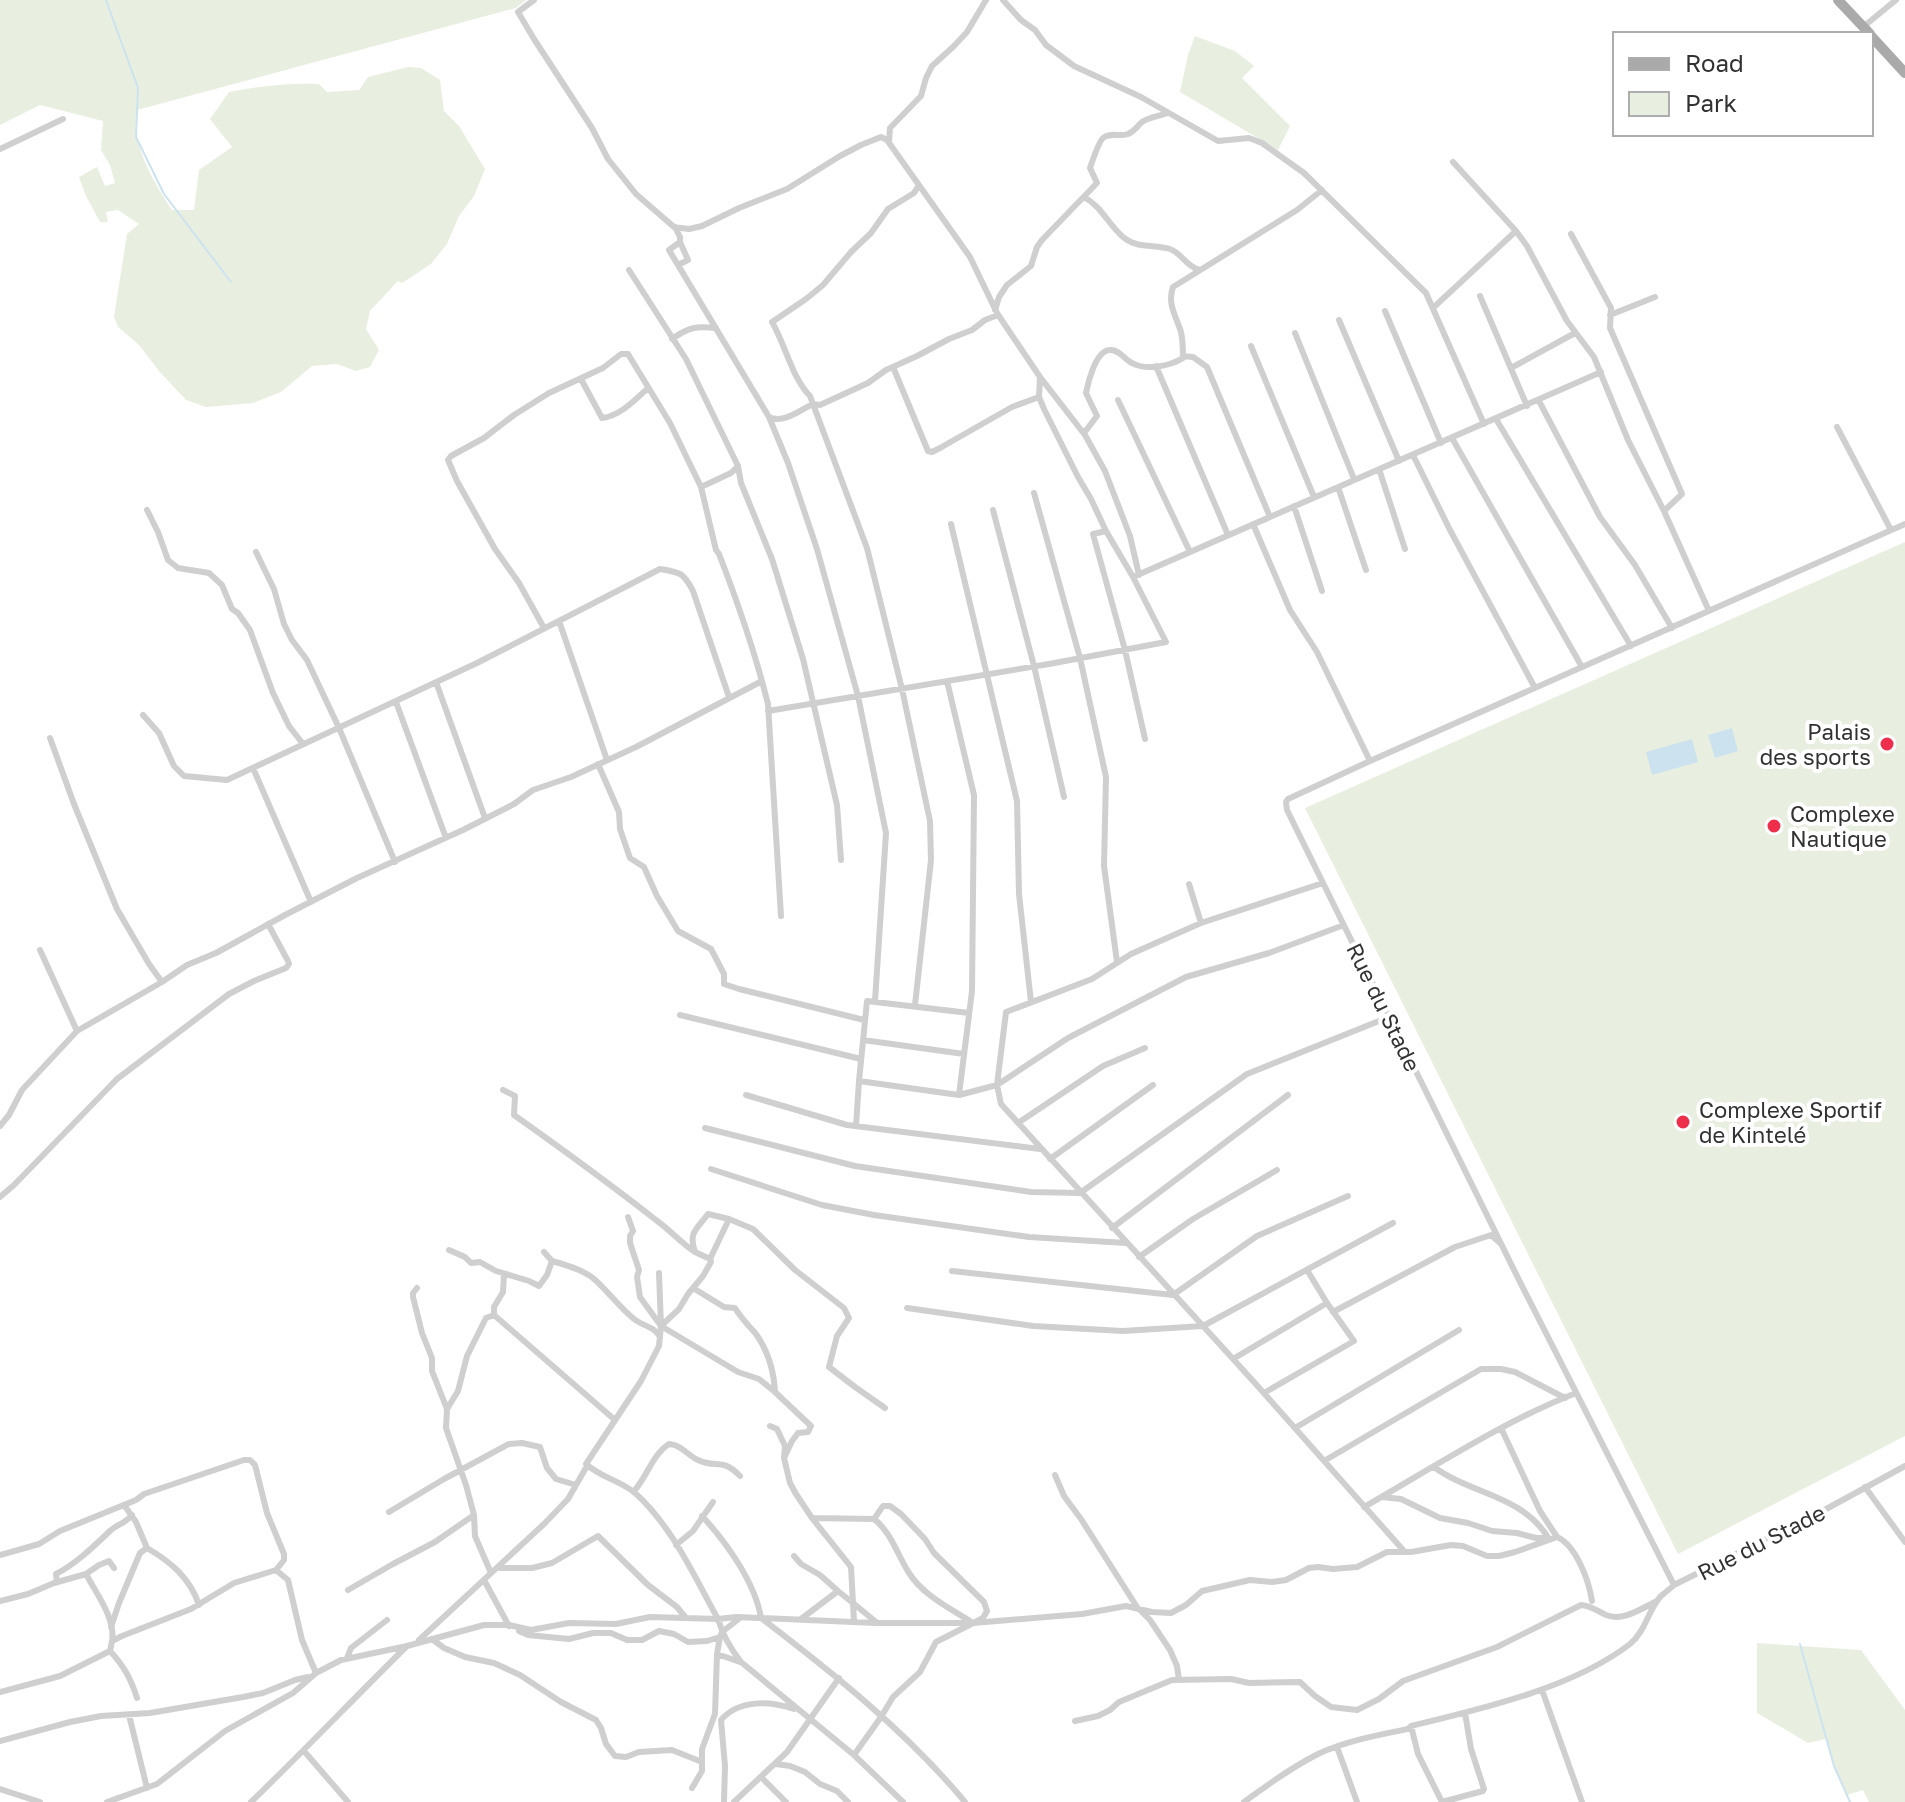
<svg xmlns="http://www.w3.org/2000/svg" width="1905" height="1802" font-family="'Golos Text',sans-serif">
  <rect width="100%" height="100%" fill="#fff"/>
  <path fill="#e9efe0" d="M 0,0 L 526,0 L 516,8 L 137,110 C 130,144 154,182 172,210 L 194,210 L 199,170 L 232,147 L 210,119 L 229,92 C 259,86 288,83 319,84 L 327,92 L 359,90 L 368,77 L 408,67 L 421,68 L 440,80 L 444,111 L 459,126 L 485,169 L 474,196 L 459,216 L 447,244 L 431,264 L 402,283 L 398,281 L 370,311 L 366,329 L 379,350 L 370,367 L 356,371 L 337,364 L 312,366 L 281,392 L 253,403 L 206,407 L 186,400 L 159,371 L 139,345 L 118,327 L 114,317 L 127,234 L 139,224 L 118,210 L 106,212 L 108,222 L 100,222 L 86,196 L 79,177 L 97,167 L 105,186 L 115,183 L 110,165 L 101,150 L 103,121 L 40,105 L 0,125 Z
    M 1195,36 L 1235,51 L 1254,66 L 1242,78 L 1290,126 L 1278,150 L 1180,92 L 1188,55 Z
    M 1905,542 L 1905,1436 L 1678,1554 L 1305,808 Z
    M 1757,1643 L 1861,1650 L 1905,1710 L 1905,1802 L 1869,1802 L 1863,1790 L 1847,1795 L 1833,1763 L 1826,1739 L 1808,1743 L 1757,1713 Z"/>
  <path fill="#cce3ef" d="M 1732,728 L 1738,751 L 1715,758 L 1708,735 Z
    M 1692,739 L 1698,762 L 1652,775 L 1646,752 Z"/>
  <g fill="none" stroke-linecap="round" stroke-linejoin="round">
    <path stroke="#cce3ef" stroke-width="2" d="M 106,0 L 138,88 L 136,137 L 164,194 L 231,282
      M 1800,1644 L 1834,1766 L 1850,1802"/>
    <path stroke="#cfcfcf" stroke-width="6" d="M 534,0 L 518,12 L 534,39 L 592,128 L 608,159 L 636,194 L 674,227 L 689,229 L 702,226 L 739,208 L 787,189 L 840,156 L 861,145 L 881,137 L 887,140 L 970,257 L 997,313 L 1040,377 L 1039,397 L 1044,409 L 1078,477 L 1091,499 L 1106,531 L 1133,577 L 1166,642 L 1049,664 L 768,711
      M 1003,0 L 1021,20 L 1035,30 L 1046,45 L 1074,66 L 1141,97 L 1218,141 L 1249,138 L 1262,143 L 1304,173 L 1426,293 L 1484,424
      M 1863,27 L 1896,0
      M 889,142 L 890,128 L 921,96 L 926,78 L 932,66 L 953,47 L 967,32 L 986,0
      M 0,149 L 63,119
      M 1453,162 L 1516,231 L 1527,246 L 1567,321 L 1594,357 L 1628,440 L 1664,511 L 1709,611
      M 1084,197 C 1102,207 1108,224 1123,237 C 1137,249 1154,244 1170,249 C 1182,253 1185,266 1200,270
      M 675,227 L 680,237 L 680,242 L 669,250 L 769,417 L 788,463 L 817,549 L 858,696 L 886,833 L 875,1001
      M 1571,234 L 1611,308 L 1610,328 L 1682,494 L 1664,511
      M 678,265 L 688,260 L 680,242
      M 629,270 L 686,359 L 738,466 L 741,483 L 772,559 L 803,659 L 837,805 L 841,860
      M 1480,296 L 1527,406
      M 1434,307 L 1516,231
      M 995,310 L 999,297 L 1007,285 L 1031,266 L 1037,247 L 1042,240 L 1097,183 L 1090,168 C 1092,162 1099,142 1103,138 C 1110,132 1119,137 1128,134 C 1135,131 1137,126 1142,122 C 1149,117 1160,116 1167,113
      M 1385,311 L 1441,443
      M 1610,315 L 1655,297
      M 1339,320 L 1399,461
      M 1295,333 L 1354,479
      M 672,339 C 689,327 696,326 716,328
      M 1251,346 L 1314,497
      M 1183,356 L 1193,357 L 1207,367 L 1270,517
      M 1156,366 L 1228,535
      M 893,367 L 928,451 L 932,452 L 940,448 L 1012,407 L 1039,397
      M 1511,368 L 1575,333
      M 1040,377 L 1085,435 L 1105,471 L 1130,536 L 1139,575
      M 581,379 L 602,418 C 620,416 635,400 648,388
      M 1118,400 L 1190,552
      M 1539,401 L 1600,517 L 1635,565 L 1672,628
      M 769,417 C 784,424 800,410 813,404 L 820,405 L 868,383 L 886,370 L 917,356 L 949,339 L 972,330 L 985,320 L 998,315
      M 1496,419 L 1631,646
      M 1837,427 L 1891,530
      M 1084,433 L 1097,416 L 1086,393 C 1088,382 1096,350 1110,350 C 1119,349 1125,360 1132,363 C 1146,371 1170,366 1183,358 C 1183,349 1183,341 1181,332 C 1176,316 1167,304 1173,287 L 1297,210 L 1322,190
      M 1452,438 L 1582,667
      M 1413,455 L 1450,530 L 1535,688
      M 1379,469 L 1405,549
      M 701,487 L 731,473 L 738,466
      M 1338,487 L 1366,570
      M 1034,493 L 1080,658 L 1106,777 L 1104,866 L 1117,962
      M 1294,506 L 1322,591
      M 147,510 L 158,532 L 168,560 L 178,568 L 209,573 L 222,585 L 232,609 L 238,613 L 250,630 L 273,693 L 289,726 L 303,744
      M 993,510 L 1034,666 L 1064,797
      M 951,524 L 1017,801 L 1019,894 L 1031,1002
      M 1253,524 L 1290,610 L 1317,652 L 1370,761
      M 1106,531 L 1093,534 L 1125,650 L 1145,739
      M 256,552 L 274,589 L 284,624 L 292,640 L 307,660 L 339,728 L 395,862
      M 1133,577 L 1601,372
      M 559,621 L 607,760
      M 544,628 L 519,583 L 495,549 L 457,481 L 448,460 L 451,456 L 484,438 L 514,415 L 549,393 L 603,368 L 621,354 L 628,354 L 670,423 L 701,487 L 716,550 L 719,554 C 738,603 755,652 768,704 L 781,916
      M 947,681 L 974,795 L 972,991 L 959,1095
      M 436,682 L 485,818
      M 396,702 L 446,838
      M 143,715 L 159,733 L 174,766 L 184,776 L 227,780 L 477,663 L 660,569 C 680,572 684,573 693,591 L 729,697
      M 50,738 L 74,804 L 117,909 L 149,964 L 162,982
      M 598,764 L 619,812 L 620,829 L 630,858 L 644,867 L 657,896 L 678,931 L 711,949 L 724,974 L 724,984 L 739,989 L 864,1020
      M 253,768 L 311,902
      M 1323,883 L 1201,923 L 1131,954 L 1092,979 L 1006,1012 L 997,1085 L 1001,1104 L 1254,1382 L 1404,1551
      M 1189,884 L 1201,923
      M 40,950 L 77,1031
      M 915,1005 L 931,860 L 930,821 L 902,689 L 867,548 L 810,396 C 791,376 786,346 772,322 L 806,299 L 823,285 L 851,252 L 871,233 L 888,209 L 914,193 L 919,185
      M 969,1013 L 867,1001 L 859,1081 L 959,1095 L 997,1085 L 1068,1038 L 1186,977 L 1269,953 L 1344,925
      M 680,1015 L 861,1059
      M 863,1040 L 964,1054
      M 503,1090 L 515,1096 L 514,1115 C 562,1149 610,1184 656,1220 C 670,1230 681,1243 695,1252
      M 746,1095 L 847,1125 L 1040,1149
      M 1018,1123 L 1103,1066 L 1145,1048
      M 0,1126 L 9,1115 L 22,1090 L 77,1031 L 162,982 L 187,965 L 216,953 L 285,915 L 357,878 L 463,830 L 514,804 L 533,790 L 571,777 L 636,747 L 762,681
      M 856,1126 L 859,1081
      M 705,1128 L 855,1166 L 1031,1192 L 1080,1193 L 1247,1074 L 1379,1021
      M 1050,1159 L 1153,1085
      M 711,1169 L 822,1205 L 874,1215 L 1029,1237 L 1126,1243
      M 0,1197 L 14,1185 L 117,1079 L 229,994 L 254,981 L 286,968 L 289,964 L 288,961 L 268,924
      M 628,1217 L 633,1231 L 630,1236 L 630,1243 L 639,1270 L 637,1277 L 640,1297 L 661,1326 L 738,1372 L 759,1379 L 775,1392 C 774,1371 768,1351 756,1334 C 748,1325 741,1318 735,1308 L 724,1307 L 693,1288
      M 729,1219 L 753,1229 L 795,1270 L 844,1308 L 849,1318 L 837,1336 L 829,1367 L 855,1387 L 885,1408
      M 1112,1228 L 1288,1095
      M 449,1250 L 465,1257 L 471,1263 L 480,1262 L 496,1271 L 529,1281 L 539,1286 L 547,1275 L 552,1261 L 544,1252
      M 1139,1257 L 1193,1219 L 1277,1170
      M 552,1261 C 563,1264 584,1271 593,1278 C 608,1291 619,1307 634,1319 C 643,1326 655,1327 660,1337
      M 952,1271 L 1173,1295 L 1257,1236 L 1348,1196
      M 659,1273 L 661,1326 L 659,1346 L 641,1381 L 586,1464 C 600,1477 621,1481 635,1493 C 672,1526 694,1576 718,1619 C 723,1636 730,1648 741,1662 L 854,1755 L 903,1802
      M 417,1288 L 413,1293 L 413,1297 L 422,1333 L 432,1358 L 432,1371 L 447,1409 L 446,1428 L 466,1485 L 474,1515 L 475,1536 L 491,1573
      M 907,1308 L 1033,1326 L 1123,1331 L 1203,1326 L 1393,1223
      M 1333,1312 L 1455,1247 L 1491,1235 L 1500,1243
      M 494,1315 L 494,1307 L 503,1292 L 504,1274
      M 661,1326 L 679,1309 L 688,1294 L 703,1276 L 711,1262 L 710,1259 L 695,1252 C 688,1232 697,1229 708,1214 L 729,1219 L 710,1259
      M 1233,1359 L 1327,1303
      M 1264,1393 L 1354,1341 L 1327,1303 L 1307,1270
      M 447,1409 L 458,1391 L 467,1356 L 486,1318 L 494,1315 L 615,1420
      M 770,1426 L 777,1429 L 785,1446 L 784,1458 L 792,1441 L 798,1433 L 808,1432 L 811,1426 L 775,1392
      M 1295,1428 L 1459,1330
      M 1501,1428 L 1540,1511 L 1557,1537
      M 784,1458 L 790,1483 L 796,1494 L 812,1518 L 851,1567 L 853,1603 L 876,1622
      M 1324,1461 L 1481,1369 L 1501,1369 L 1515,1372 L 1565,1398
      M 1434,1467 C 1470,1494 1523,1495 1549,1539
      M 1055,1475 L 1064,1496 L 1081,1519 L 1137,1607 L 1150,1620 L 1170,1650 L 1177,1666 L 1179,1680
      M 1865,1487 L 1905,1542
      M 634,1491 C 647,1477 652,1455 669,1444 C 682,1445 687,1455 698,1460 C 716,1469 722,1457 740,1476
      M 1382,1497 L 1401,1499 L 1440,1518 L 1468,1523 L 1492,1531 L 1517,1533 L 1536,1538 L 1548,1538
      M 124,1505 L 136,1522 L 147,1548
      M 1364,1507 C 1434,1467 1502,1422 1576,1393
      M 389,1512 L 444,1479 L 509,1444 L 522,1443 L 540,1447 L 547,1468 L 556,1479 L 576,1485
      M 702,1516 C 726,1542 755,1582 761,1618 C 833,1673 907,1732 965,1802
      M 812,1518 L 874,1519 C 891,1532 898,1556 909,1573 C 923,1595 949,1608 970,1621
      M 676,1545 L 693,1531 L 713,1502
      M 0,1555 L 39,1544 L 60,1531 L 136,1500 L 144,1494 L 244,1460 L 250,1460 L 255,1465 L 267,1513 L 284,1554 L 284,1560 L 276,1570 L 234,1583 L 191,1609 L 122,1636 L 112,1641 L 110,1651 L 60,1676 L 0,1692
      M 794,1556 L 801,1564 L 820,1575 L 838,1591
      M 500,1568 L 532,1568 L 552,1563 L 598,1536 L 648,1585 L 677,1607 L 686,1618
      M 276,1570 L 288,1580 L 302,1640 L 316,1673
      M 86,1574 L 99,1565 L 109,1561 L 114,1568
      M 484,1580 L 509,1626
      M 57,1582 L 56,1574 C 77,1563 94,1546 111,1530 C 118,1524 126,1523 132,1515
      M 1674,1585 L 1519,1280 L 1287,810 L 1286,802 L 1288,799 L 1370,761 L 1905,524
      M 348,1590 L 393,1564 L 435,1542 L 474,1515
      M 0,1601 L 28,1594 L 54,1583 L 86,1574 C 96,1593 116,1619 112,1641
      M 801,1619 L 838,1591 L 853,1603 L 854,1621
      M 111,1627 L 119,1603 L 140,1553 L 147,1548 C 171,1562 190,1578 199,1605
      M 519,1631 L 528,1635 L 569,1639 L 593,1633 L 611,1633 L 627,1640 L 642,1640 L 659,1631 L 674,1634 L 688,1642 L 707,1641 L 720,1637
      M 432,1639 L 444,1648 L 465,1657 L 494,1663 L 520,1675 L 561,1702 L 596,1720 L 601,1728 L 606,1744 L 615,1756 L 626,1757 L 639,1752 L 672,1750 L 702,1762
      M 419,1640 L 545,1523 L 568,1499 L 587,1466
      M 110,1651 C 124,1666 131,1679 137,1698
      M 717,1654 L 740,1662
      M 347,1658 L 351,1648 L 387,1620
      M 1542,1690 L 1582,1802
      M 129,1715 L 147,1788
      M 1075,1721 L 1098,1716 L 1110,1710 L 1119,1702 L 1172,1680 L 1231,1679 L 1249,1683 L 1300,1682 L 1315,1696 L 1331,1707 L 1357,1710 L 1379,1699 L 1403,1681 L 1497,1647 L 1581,1605 C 1592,1606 1597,1611 1606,1615 C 1623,1622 1642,1608 1657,1601
      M 1411,1726 L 1418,1754 L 1442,1802
      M 0,1741 L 70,1722 L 101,1716 L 150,1713 L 243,1697 L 263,1693 L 295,1680 L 308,1677
      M 1337,1747 L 1357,1802
      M 304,1751 L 348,1802
      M 854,1755 L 881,1717 L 893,1697 L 920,1672 L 936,1642 L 983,1618 L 987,1611 L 984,1602 L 934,1553 L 925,1539 L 901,1514 L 890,1506 L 883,1506 L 874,1519
      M 776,1764 L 790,1766 L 805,1772 L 820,1784 L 837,1791 L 848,1802
      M 762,1778 L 786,1802
      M 692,1788 L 702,1771 L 702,1749 L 715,1714 L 717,1654 L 720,1637 L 722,1632 L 740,1618
      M 0,1789 L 40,1802
      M 107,1802 L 157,1784 L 225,1731 L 293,1693 L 316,1673 L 341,1660 L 407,1646 L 484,1625 L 509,1625 L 531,1630 L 569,1623 L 616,1624 L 650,1617 L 718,1619 L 737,1617 L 876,1623 L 973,1623 L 1082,1614 L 1126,1606 L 1152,1612 L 1171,1613 L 1186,1605 L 1202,1591 L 1250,1580 L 1272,1582 L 1286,1580 L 1309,1568 L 1318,1567 L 1333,1569 L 1357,1567 L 1387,1552 L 1411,1552 L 1451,1545 L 1463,1546 L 1487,1556 L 1499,1556 L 1515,1552 L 1557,1537 C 1576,1545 1589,1581 1592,1601
      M 251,1802 C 304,1751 354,1698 407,1646
      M 724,1802 L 725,1766 L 721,1720 C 739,1699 770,1701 794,1709
      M 734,1802 L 787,1752 L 839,1678
      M 1244,1802 C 1267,1785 1292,1767 1318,1754 C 1346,1741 1378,1735 1408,1729 L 1411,1726 C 1481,1709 1573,1688 1630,1644 C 1645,1632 1648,1611 1660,1597 C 1664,1593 1670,1589 1674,1585 L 1828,1508 L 1905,1466
      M 1442,1802 L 1483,1791 L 1484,1789 L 1471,1749 L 1465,1713"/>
    <path stroke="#aaa" stroke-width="10" d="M 1838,0 L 1870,34
      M 1871,36 L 1905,73"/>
  </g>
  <g fill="#ed2f4b" stroke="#fff" stroke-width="3">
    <circle cx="1887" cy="744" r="8"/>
    <circle cx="1774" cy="826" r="8"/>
    <circle cx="1683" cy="1122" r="8"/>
  </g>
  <g text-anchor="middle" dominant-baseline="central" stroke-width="8" stroke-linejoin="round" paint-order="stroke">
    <g font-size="22" fill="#323232" stroke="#fff" text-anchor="start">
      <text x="1871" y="731" text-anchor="end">Palais<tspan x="1871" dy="25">des sports</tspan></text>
      <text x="1790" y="813">Complexe<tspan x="1790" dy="25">Nautique</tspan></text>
      <text x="1699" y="1109">Complexe Sportif<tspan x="1699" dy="25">de Kintelé</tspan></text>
    </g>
    <g font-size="22" fill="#323232" stroke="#fff">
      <text transform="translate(1384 1007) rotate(64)">Rue du Stade</text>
      <text transform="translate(1761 1542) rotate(-27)">Rue du Stade</text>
    </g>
  </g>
  <rect x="1613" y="32" width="260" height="104" fill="#ffffff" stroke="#adadad" stroke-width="2"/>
  <rect x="1629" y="58" width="40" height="12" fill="#aaaaaa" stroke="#adadad" stroke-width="2"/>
  <text x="1685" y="72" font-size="24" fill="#323232">Road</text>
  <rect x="1629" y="92" width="40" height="24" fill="#e9efe0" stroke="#adadad" stroke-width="2"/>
  <text x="1685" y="112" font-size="24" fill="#323232">Park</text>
</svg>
